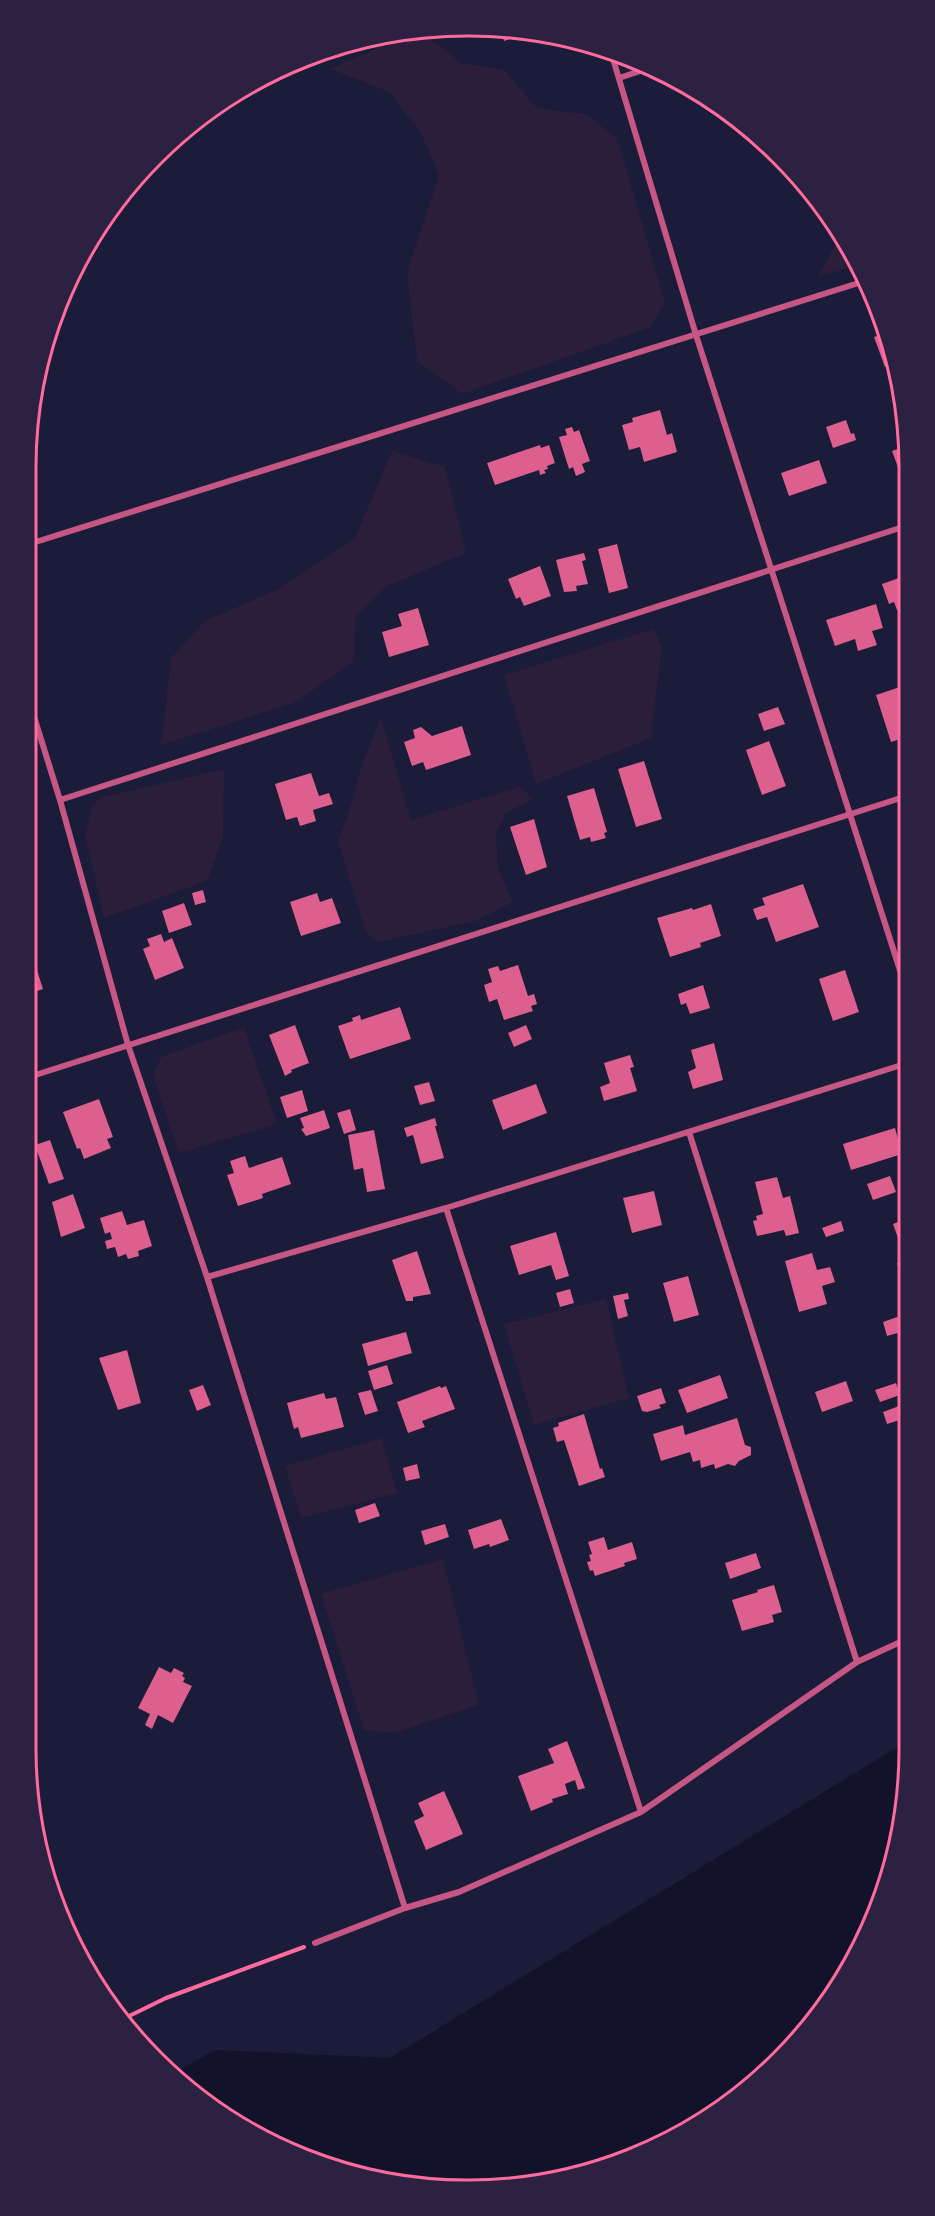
<svg xmlns="http://www.w3.org/2000/svg" width="935" height="2216" font-family="Manrope,sans-serif">
  <rect width="100%" height="100%" fill="#1b1b3a"/>
  <path fill="#2a1e3b" d="M 419,30 L 462,63 L 504,70 L 537,108 L 584,114 L 617,137 L 665,303 L 649,328 L 462,394 L 417,361 L 407,272 L 439,176 L 421,133 L 389,92 L 330,69 Z
    M 839,239 L 856,266 L 817,277 Z
    M 392,451 L 445,467 L 466,553 L 387,586 L 355,617 L 354,662 L 294,703 L 161,745 L 171,658 L 205,621 L 278,589 L 355,538 Z
    M 653,629 L 662,646 L 651,738 L 536,784 L 504,675 Z
    M 381,718 L 411,820 L 521,786 L 533,799 L 506,813 L 496,833 L 498,868 L 513,902 L 476,921 L 378,942 L 366,933 L 338,841 L 350,808 L 363,762 Z
    M 224,769 L 223,838 L 207,881 L 104,918 L 85,835 L 92,805 L 103,797 Z
    M 244,1027 L 277,1124 L 179,1153 L 153,1075 L 161,1057 Z
    M 606,1299 L 629,1398 L 534,1425 L 504,1324 Z
    M 382,1438 L 397,1493 L 301,1518 L 285,1466 Z
    M 443,1559 L 479,1705 L 395,1733 L 364,1730 L 321,1594 Z"/>
  <path fill="#12122b" d="M 909,1740 L 886,1891 L 850,1969 L 800,2040 L 688,2131 L 553,2182 L 467,2190 L 382,2182 L 246,2131 L 175,2073 L 215,2050 L 390,2058 Z"/>
  <path fill="#dd5f8e" d="M 500,28 L 526,29 L 533,31 L 504,41 Z
    M 885,333 L 893,364 L 885,367 L 874,337 Z
    M 904,404 L 906,409 L 905,429 L 899,405 Z
    M 660,410 L 667,435 L 672,433 L 677,452 L 644,462 L 640,447 L 629,450 L 622,425 L 633,422 L 632,418 Z
    M 846,420 L 851,434 L 854,433 L 856,440 L 833,448 L 826,427 Z
    M 572,427 L 574,432 L 579,430 L 590,461 L 582,464 L 585,472 L 576,476 L 573,467 L 569,469 L 559,437 L 567,435 L 565,429 Z
    M 540,445 L 541,448 L 549,445 L 555,463 L 547,466 L 548,469 L 544,470 L 546,473 L 540,475 L 539,470 L 495,485 L 487,463 Z
    M 906,446 L 906,489 L 892,451 Z
    M 819,460 L 827,483 L 789,496 L 781,473 Z
    M 617,544 L 628,588 L 609,593 L 598,549 Z
    M 584,553 L 586,560 L 582,561 L 588,584 L 576,586 L 577,591 L 564,592 L 556,560 Z
    M 540,566 L 551,596 L 524,606 L 520,597 L 516,599 L 508,579 Z
    M 902,577 L 906,590 L 906,606 L 897,610 L 894,602 L 889,604 L 882,584 Z
    M 876,604 L 883,628 L 872,631 L 877,645 L 858,651 L 855,639 L 835,646 L 826,620 Z
    M 418,608 L 429,645 L 389,657 L 382,632 L 402,626 L 398,614 Z
    M 906,685 L 907,737 L 891,742 L 876,695 Z
    M 778,707 L 785,724 L 764,731 L 758,714 Z
    M 462,726 L 471,755 L 426,770 L 423,762 L 412,766 L 404,742 L 415,738 L 413,730 L 421,727 L 432,736 Z
    M 769,741 L 786,786 L 762,795 L 746,750 Z
    M 644,761 L 662,819 L 636,827 L 618,769 Z
    M 311,773 L 319,796 L 329,793 L 333,804 L 313,810 L 316,821 L 300,826 L 297,817 L 286,820 L 275,784 Z
    M 594,788 L 607,832 L 604,833 L 606,838 L 591,842 L 590,837 L 580,840 L 567,796 Z
    M 534,819 L 547,867 L 526,875 L 510,827 Z
    M 803,884 L 819,927 L 776,942 L 767,917 L 757,920 L 753,909 L 765,905 L 762,898 Z
    M 203,890 L 206,902 L 195,905 L 192,893 Z
    M 317,893 L 320,902 L 332,898 L 341,923 L 301,936 L 290,902 Z
    M 184,903 L 192,925 L 169,933 L 162,911 Z
    M 711,904 L 721,936 L 700,943 L 701,947 L 670,957 L 657,918 L 692,908 L 693,910 Z
    M 161,934 L 164,942 L 172,938 L 184,968 L 155,980 L 143,949 L 150,946 L 147,939 Z
    M 518,965 L 528,996 L 534,994 L 537,1004 L 531,1006 L 533,1011 L 504,1020 L 497,999 L 489,1002 L 484,985 L 492,982 L 488,969 L 498,966 L 500,971 Z
    M 36,967 L 43,989 L 28,994 L 37,1024 L 26,1028 L 26,970 Z
    M 845,970 L 859,1012 L 833,1021 L 819,979 Z
    M 703,985 L 710,1008 L 690,1014 L 686,1003 L 681,1005 L 678,994 Z
    M 400,1007 L 411,1039 L 350,1059 L 338,1026 L 353,1021 L 352,1018 L 360,1015 L 361,1020 Z
    M 295,1025 L 309,1063 L 291,1070 L 292,1072 L 285,1076 L 269,1035 Z
    M 526,1025 L 532,1039 L 514,1047 L 508,1033 Z
    M 714,1043 L 723,1080 L 693,1089 L 688,1072 L 696,1068 L 691,1050 Z
    M 630,1055 L 634,1067 L 630,1068 L 637,1091 L 604,1101 L 600,1087 L 610,1083 L 604,1063 Z
    M 429,1082 L 435,1101 L 420,1105 L 414,1086 Z
    M 536,1084 L 547,1113 L 503,1130 L 492,1100 Z
    M 302,1090 L 308,1111 L 287,1118 L 280,1097 Z
    M 99,1099 L 113,1137 L 107,1139 L 111,1148 L 84,1159 L 80,1148 L 77,1149 L 63,1112 Z
    M 350,1109 L 356,1130 L 344,1134 L 337,1113 Z
    M 324,1110 L 330,1128 L 306,1136 L 301,1129 L 304,1128 L 300,1118 Z
    M 435,1118 L 437,1126 L 435,1126 L 444,1158 L 421,1164 L 413,1135 L 407,1137 L 404,1128 Z
    M 895,1128 L 902,1154 L 851,1170 L 843,1144 Z
    M 374,1130 L 385,1189 L 367,1192 L 363,1168 L 354,1170 L 348,1135 Z
    M 50,1140 L 64,1179 L 49,1184 L 35,1145 Z
    M 245,1156 L 249,1168 L 282,1157 L 291,1184 L 262,1194 L 263,1198 L 238,1206 L 227,1175 L 234,1173 L 230,1161 Z
    M 890,1176 L 896,1192 L 873,1200 L 867,1184 Z
    M 777,1177 L 783,1198 L 790,1196 L 799,1233 L 786,1236 L 784,1230 L 757,1236 L 753,1221 L 757,1220 L 756,1216 L 763,1214 L 755,1182 Z
    M 654,1191 L 662,1225 L 632,1233 L 623,1198 Z
    M 73,1194 L 85,1228 L 61,1237 L 52,1202 Z
    M 122,1211 L 127,1225 L 144,1220 L 152,1246 L 138,1251 L 139,1256 L 128,1259 L 126,1254 L 118,1257 L 115,1247 L 107,1249 L 105,1241 L 112,1239 L 110,1232 L 105,1234 L 100,1218 Z
    M 908,1218 L 908,1274 L 901,1276 L 897,1263 L 906,1260 L 893,1224 Z
    M 841,1221 L 844,1231 L 826,1237 L 822,1228 Z
    M 556,1232 L 569,1276 L 556,1280 L 551,1265 L 519,1275 L 510,1246 Z
    M 417,1251 L 431,1294 L 413,1297 L 413,1301 L 406,1301 L 392,1260 Z
    M 812,1253 L 817,1270 L 830,1267 L 835,1282 L 822,1286 L 827,1304 L 799,1312 L 785,1261 Z
    M 688,1276 L 699,1315 L 674,1322 L 663,1283 Z
    M 570,1289 L 574,1303 L 560,1307 L 556,1293 Z
    M 628,1293 L 629,1299 L 624,1300 L 628,1316 L 618,1319 L 613,1296 Z
    M 903,1315 L 908,1330 L 887,1336 L 883,1322 Z
    M 406,1332 L 412,1353 L 368,1366 L 362,1344 Z
    M 127,1350 L 141,1403 L 118,1410 L 99,1358 Z
    M 387,1365 L 393,1384 L 374,1390 L 368,1371 Z
    M 720,1375 L 728,1398 L 687,1413 L 678,1390 Z
    M 846,1381 L 853,1401 L 822,1412 L 815,1392 Z
    M 896,1383 L 900,1395 L 880,1402 L 875,1390 Z
    M 203,1385 L 211,1405 L 197,1411 L 189,1390 Z
    M 440,1386 L 441,1388 L 446,1386 L 455,1409 L 422,1421 L 425,1427 L 408,1433 L 397,1402 Z
    M 661,1388 L 666,1403 L 659,1405 L 661,1408 L 647,1412 L 642,1411 L 637,1396 Z
    M 371,1390 L 378,1411 L 365,1415 L 358,1393 Z
    M 324,1393 L 326,1399 L 336,1397 L 344,1427 L 301,1438 L 298,1427 L 294,1429 L 287,1403 Z
    M 899,1406 L 903,1419 L 887,1424 L 883,1412 Z
    M 584,1414 L 600,1469 L 602,1468 L 605,1477 L 579,1486 L 564,1440 L 557,1442 L 553,1428 L 559,1426 L 558,1423 Z
    M 737,1418 L 745,1445 L 751,1447 L 751,1455 L 739,1461 L 735,1466 L 728,1464 L 715,1469 L 714,1464 L 701,1468 L 700,1460 L 693,1462 L 690,1452 L 661,1461 L 653,1434 L 683,1425 L 685,1435 Z
    M 417,1464 L 420,1478 L 406,1481 L 403,1468 Z
    M 375,1503 L 380,1516 L 359,1523 L 355,1510 Z
    M 501,1519 L 509,1540 L 490,1547 L 489,1544 L 474,1549 L 468,1530 Z
    M 445,1524 L 449,1537 L 425,1545 L 421,1531 Z
    M 604,1537 L 608,1550 L 632,1542 L 637,1559 L 624,1563 L 625,1566 L 595,1576 L 593,1570 L 590,1571 L 587,1562 L 591,1561 L 589,1555 L 592,1554 L 588,1542 Z
    M 756,1553 L 761,1568 L 730,1579 L 725,1563 Z
    M 774,1585 L 782,1612 L 772,1615 L 774,1622 L 742,1631 L 732,1600 L 758,1592 L 757,1590 Z
    M 159,1667 L 171,1673 L 174,1668 L 184,1673 L 182,1676 L 185,1678 L 183,1682 L 192,1686 L 173,1723 L 158,1715 L 152,1729 L 145,1725 L 150,1714 L 138,1708 Z
    M 567,1741 L 585,1788 L 578,1790 L 575,1780 L 565,1784 L 568,1794 L 552,1799 L 553,1802 L 531,1811 L 518,1776 L 554,1763 L 548,1749 Z
    M 444,1791 L 463,1834 L 426,1850 L 414,1821 L 424,1816 L 418,1803 Z"/>
  <g fill="none" stroke-linecap="round" stroke-linejoin="round">
    <path stroke="#ff6b9d" stroke-width="4" d="M 121,2020 L 166,1998 L 304,1947"/>
    <path stroke="#c65784" stroke-width="6" d="M 610,49 L 696,335 L 907,992
      M 619,78 L 649,68
      M 26,545 L 865,281
      M 26,691 L 60,800 L 128,1045 L 207,1277 L 405,1908
      M 60,800 L 906,526
      M 26,1078 L 907,796
      M 689,1132 L 857,1662
      M 446,1208 L 641,1812
      M 207,1277 L 446,1208 L 908,1063
      M 315,1943 L 405,1908 L 459,1892 L 641,1812 L 857,1662 L 909,1638"/>
  </g>
  <path d="M0 0H935V2216H0ZM467 36H468A431 431 0 0 1 899 467V1749A431 431 0 0 1 468 2180H467A431 431 0 0 1 36 1749V467A431 431 0 0 1 467 36Z" fill="#2d2142" fill-rule="evenodd"/>
  <path fill="none" stroke="#ff6b9d" stroke-width="3" d="M467 36H468A431 431 0 0 1 899 467V1749A431 431 0 0 1 468 2180H467A431 431 0 0 1 36 1749V467A431 431 0 0 1 467 36Z"/>
</svg>
